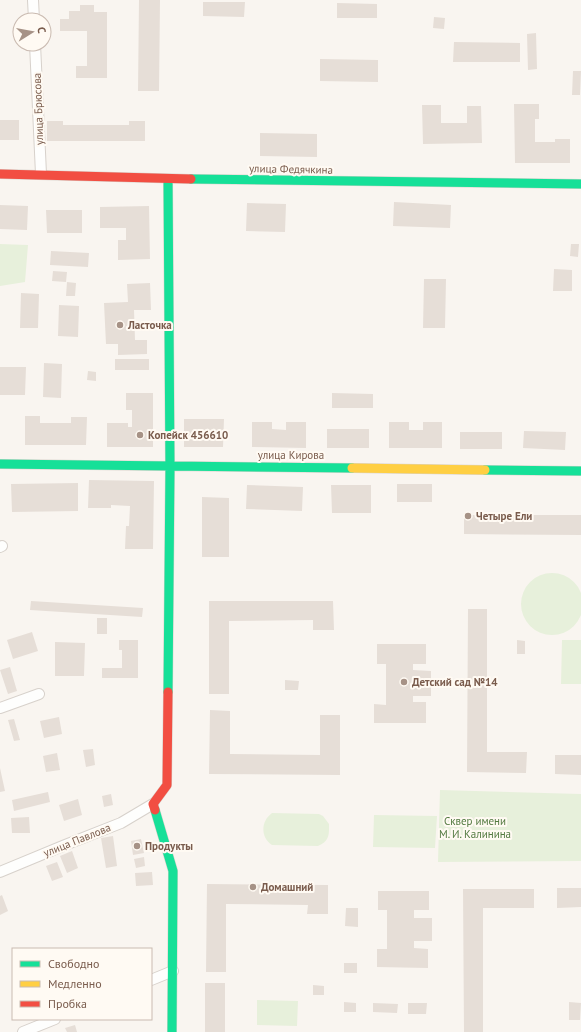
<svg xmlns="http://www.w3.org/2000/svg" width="581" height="1032" font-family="'PT Sans',sans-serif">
  <rect width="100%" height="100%" fill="#f9f5f0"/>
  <path fill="#e7f0db" d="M 0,244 L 28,245 L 25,282 L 0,286 Z
    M521 604a31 31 0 1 1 62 0a31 31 0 1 1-62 0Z
    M 562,640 L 581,640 L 581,684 L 561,684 Z
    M 440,790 L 581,794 L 581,861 L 438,862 Z
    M 272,813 L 319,814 L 323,816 L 329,824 C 329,834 330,841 318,846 L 272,845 C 260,837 261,821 272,813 Z
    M 374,815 L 437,816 L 435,848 L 373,847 Z
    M 257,1000 L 298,1001 L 297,1026 L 257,1025 Z"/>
  <path fill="#e6ded7" d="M 139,0 L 160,0 L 159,91 L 138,91 Z
    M 203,2 L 245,2 L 244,17 L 203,16 Z
    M 337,3 L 377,4 L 377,18 L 337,18 Z
    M 80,5 L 94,5 L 94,12 L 107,12 L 107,78 L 76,78 L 76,66 L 87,66 L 87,31 L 60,31 L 60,19 L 69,19 L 69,11 L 80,11 Z
    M 434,17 L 445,18 L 444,29 L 433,28 Z
    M 536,33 L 537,69 L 528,70 L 527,34 Z
    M 454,42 L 520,43 L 520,62 L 453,62 Z
    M 320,59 L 378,60 L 378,82 L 320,81 Z
    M 573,71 L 581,71 L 580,95 L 572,95 Z
    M 514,104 L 539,104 L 539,119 L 535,119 L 535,142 L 555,142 L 555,139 L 570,139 L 570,163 L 515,163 Z
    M 422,105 L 441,105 L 441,123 L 467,123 L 467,106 L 481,106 L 482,143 L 423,144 Z
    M 0,120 L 19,120 L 19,140 L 0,140 Z
    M 47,121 L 63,121 L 63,125 L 129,125 L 129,121 L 145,121 L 145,141 L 47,141 Z
    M 260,133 L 317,134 L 317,157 L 260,156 Z
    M 394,202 L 451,205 L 450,228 L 393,226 Z
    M 247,203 L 286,204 L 285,232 L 246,231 Z
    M 0,205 L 28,206 L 27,230 L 0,229 Z
    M 149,206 L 150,259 L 118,260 L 118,240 L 126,240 L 126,228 L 100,228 L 100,207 Z
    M 46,210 L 82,210 L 82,233 L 47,233 Z
    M 571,244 L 579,244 L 578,257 L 570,256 Z
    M 51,251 L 89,253 L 88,267 L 50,265 Z
    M 554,269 L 572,270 L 572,291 L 553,291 Z
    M 53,271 L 67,272 L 66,282 L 52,281 Z
    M 424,279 L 446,279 L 445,328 L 423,328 Z
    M 67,282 L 76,283 L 75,296 L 66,296 Z
    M 150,283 L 151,310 L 134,310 L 135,340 L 147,340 L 147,354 L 118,355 L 118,344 L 106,344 L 104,303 L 128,302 L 127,284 Z
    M 21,293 L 39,294 L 38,328 L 20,328 Z
    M 59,305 L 79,306 L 78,337 L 58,336 Z
    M 115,359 L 149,359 L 149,370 L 115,370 Z
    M 44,363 L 62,364 L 61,398 L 43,397 Z
    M 0,367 L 26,367 L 25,395 L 0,395 Z
    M 88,371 L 96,372 L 96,381 L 87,380 Z
    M 126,393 L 153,393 L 153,447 L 107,447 L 107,423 L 128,423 L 128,427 L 132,427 L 132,410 L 126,410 Z
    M 332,393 L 373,394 L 373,408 L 332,408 Z
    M 25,416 L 40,416 L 40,423 L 71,423 L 71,417 L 87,417 L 86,445 L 25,445 Z
    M 184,419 L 224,419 L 223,447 L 184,447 Z
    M 252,422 L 272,422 L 272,429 L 286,430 L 286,422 L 306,422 L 306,448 L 252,447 Z
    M 389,422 L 409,422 L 409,430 L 423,430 L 423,422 L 442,422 L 442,448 L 389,448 Z
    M 327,429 L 369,429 L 369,448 L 327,448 Z
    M 524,431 L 566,432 L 565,450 L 523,448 Z
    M 460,432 L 502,432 L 502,449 L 460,449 Z
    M 89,480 L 154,481 L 153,549 L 125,549 L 126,526 L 129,526 L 130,506 L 111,505 L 111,508 L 88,508 Z
    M 78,483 L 78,511 L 12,512 L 11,484 Z
    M 397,484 L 432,484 L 432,502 L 397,502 Z
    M 247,485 L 303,487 L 302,511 L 246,509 Z
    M 331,485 L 371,485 L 371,513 L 332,513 Z
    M 202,497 L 229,498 L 229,557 L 202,557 Z
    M 464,515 L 581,515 L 581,535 L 464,534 Z
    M 31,601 L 143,608 L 142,617 L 30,610 Z
    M 209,601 L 333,601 L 334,630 L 313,630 L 313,620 L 229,621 L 229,694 L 209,694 Z
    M 468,609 L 487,609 L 487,752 L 527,752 L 526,773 L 467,772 Z
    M 97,618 L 107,618 L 107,634 L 97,634 Z
    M 32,632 L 38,651 L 13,659 L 7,640 Z
    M 119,640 L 138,640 L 138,678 L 102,678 L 102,668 L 122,668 L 122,650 L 119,650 Z
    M 517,640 L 525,641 L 525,654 L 517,654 Z
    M 55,642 L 85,643 L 84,676 L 55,676 Z
    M 377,644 L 426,644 L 426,664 L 413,664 L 413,670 L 431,671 L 431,696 L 413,696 L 413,702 L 426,702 L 426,723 L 374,723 L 374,704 L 386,705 L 386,664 L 377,664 Z
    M 10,667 L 17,691 L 8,694 L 0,670 Z
    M 285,680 L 299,681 L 298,690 L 285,690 Z
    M 210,710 L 230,711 L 230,754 L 320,755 L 320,715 L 340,715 L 340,775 L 209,774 Z
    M 59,717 L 62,734 L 44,738 L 40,721 Z
    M 14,719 L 20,740 L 14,741 L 8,720 Z
    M 93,749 L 95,765 L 86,767 L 83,750 Z
    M 57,753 L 60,770 L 46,772 L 43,756 Z
    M 555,755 L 581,755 L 581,775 L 555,774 Z
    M 0,768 L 5,791 L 0,792 Z
    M 48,792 L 50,802 L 14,811 L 12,800 Z
    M 111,794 L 113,805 L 104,807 L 102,796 Z
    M 78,799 L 82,815 L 64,821 L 59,805 Z
    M 29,817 L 30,833 L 12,833 L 11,818 Z
    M 113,836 L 117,866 L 106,868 L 101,838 Z
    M 141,839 L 144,853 L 133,855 L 131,841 Z
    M 72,851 L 78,868 L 67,873 L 60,856 Z
    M 144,857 L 145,866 L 136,868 L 134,859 Z
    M 57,862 L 63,877 L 52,881 L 46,866 Z
    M 152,872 L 153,885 L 136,886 L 135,873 Z
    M 207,884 L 328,885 L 328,914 L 307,914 L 308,905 L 226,904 L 226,972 L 206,972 Z
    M 557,888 L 581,888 L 581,907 L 557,908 Z
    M 463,889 L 534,889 L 534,908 L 483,908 L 483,1032 L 464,1032 Z
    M 378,891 L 429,891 L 429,910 L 414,910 L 414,918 L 432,918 L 432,941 L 414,941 L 414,948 L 428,949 L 428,968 L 377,967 L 377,949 L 387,949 L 387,910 L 378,910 Z
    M 2,895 L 8,911 L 0,915 L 0,896 Z
    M 346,908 L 358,908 L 358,927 L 345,926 Z
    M 344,963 L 357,963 L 357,973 L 344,973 Z
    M 205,983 L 225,983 L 225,1032 L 205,1032 Z
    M 313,985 L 324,986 L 324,995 L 313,995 Z
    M 344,1002 L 356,1003 L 356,1012 L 344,1012 Z
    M 569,1002 L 581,1003 L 580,1020 L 569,1020 Z
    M 373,1003 L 398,1004 L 397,1013 L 373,1012 Z
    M 408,1003 L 427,1003 L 426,1014 L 408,1014 Z
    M 75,1025 L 77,1032 L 67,1032 L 65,1028 Z"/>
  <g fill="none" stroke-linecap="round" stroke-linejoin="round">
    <defs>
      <path id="street" d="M 33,0 L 34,20
        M 35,44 L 41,174
        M 0,547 L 2,546
        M 0,708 L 39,694
        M 0,872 L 65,845 L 121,823 L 153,804
        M 151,980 L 173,971
        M 23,1032 L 55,1019"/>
      <path id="fast" d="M 191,179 L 581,184
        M 0,464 L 352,468
        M 485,470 L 581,471
        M 168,692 L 170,467 L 168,179
        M 155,810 L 173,871 L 172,1032"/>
      <path id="slow" d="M 352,468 L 485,470"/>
      <path id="jam" d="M 0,174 L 191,179
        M 155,810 L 153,804 L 167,785 L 168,692"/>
    </defs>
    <use href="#street" stroke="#d7d1cb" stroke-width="12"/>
    <use href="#fast" stroke="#d9d2cb" stroke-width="10"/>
    <use href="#slow" stroke="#d9d2cb" stroke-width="10"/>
    <use href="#jam" stroke="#d9d2cb" stroke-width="10"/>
    <use href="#street" stroke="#fefefd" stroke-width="10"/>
    <use href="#fast" stroke="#16e098" stroke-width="9"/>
    <use href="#slow" stroke="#ffcf43" stroke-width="9"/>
    <use href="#jam" stroke="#f24e42" stroke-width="9"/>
  </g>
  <g fill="#a69286" stroke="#fffaf3" stroke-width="1.5">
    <circle cx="120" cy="325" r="4"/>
    <circle cx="140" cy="435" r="4"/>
    <circle cx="468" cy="516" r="4"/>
    <circle cx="404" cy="682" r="4"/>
    <circle cx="137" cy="846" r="4"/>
    <circle cx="253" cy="887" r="4"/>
  </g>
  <g text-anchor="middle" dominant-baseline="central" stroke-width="4" stroke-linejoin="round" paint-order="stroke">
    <g font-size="11" fill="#7a5c4d" stroke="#fffaf3">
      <text transform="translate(38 109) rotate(-92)">улица Брюсова</text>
      <text transform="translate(291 169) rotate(1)">улица Федячкина</text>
      <text x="291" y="455">улица Кирова</text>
      <text transform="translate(77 840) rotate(-22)">улица Павлова</text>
    </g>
    <g font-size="11" font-weight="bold" fill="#7a5c4d" stroke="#fffaf3" text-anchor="start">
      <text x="128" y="325">Ласточка</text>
      <text x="148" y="435">Копейск 456610</text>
      <text x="476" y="516">Четыре Ели</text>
      <text x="412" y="682">Детский сад №14</text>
      <text x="145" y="846">Продукты</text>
      <text x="261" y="887">Домашний</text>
    </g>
    <g font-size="11" fill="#537a41" stroke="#fffaf3">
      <text x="475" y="821">Сквер имени<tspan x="475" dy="13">М. И. Калинина</tspan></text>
    </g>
  </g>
  <rect x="12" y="948" width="140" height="72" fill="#fffaf3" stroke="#cabbb1"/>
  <rect x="20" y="961" width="20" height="6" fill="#16e098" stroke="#cabbb1"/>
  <text x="48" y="968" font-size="12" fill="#7a5c4d">Свободно</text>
  <rect x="20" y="981" width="20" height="6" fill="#ffcf43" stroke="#cabbb1"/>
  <text x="48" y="988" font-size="12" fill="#7a5c4d">Медленно</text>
  <rect x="20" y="1001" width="20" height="6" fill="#f24e42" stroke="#cabbb1"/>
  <text x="48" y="1008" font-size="12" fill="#7a5c4d">Пробка</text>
  <g transform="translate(32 32) rotate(79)"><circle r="19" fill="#fffaf3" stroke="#cabbb1"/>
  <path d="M0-3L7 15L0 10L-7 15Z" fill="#a69286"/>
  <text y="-6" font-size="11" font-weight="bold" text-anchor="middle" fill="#7a5c4d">С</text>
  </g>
</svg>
